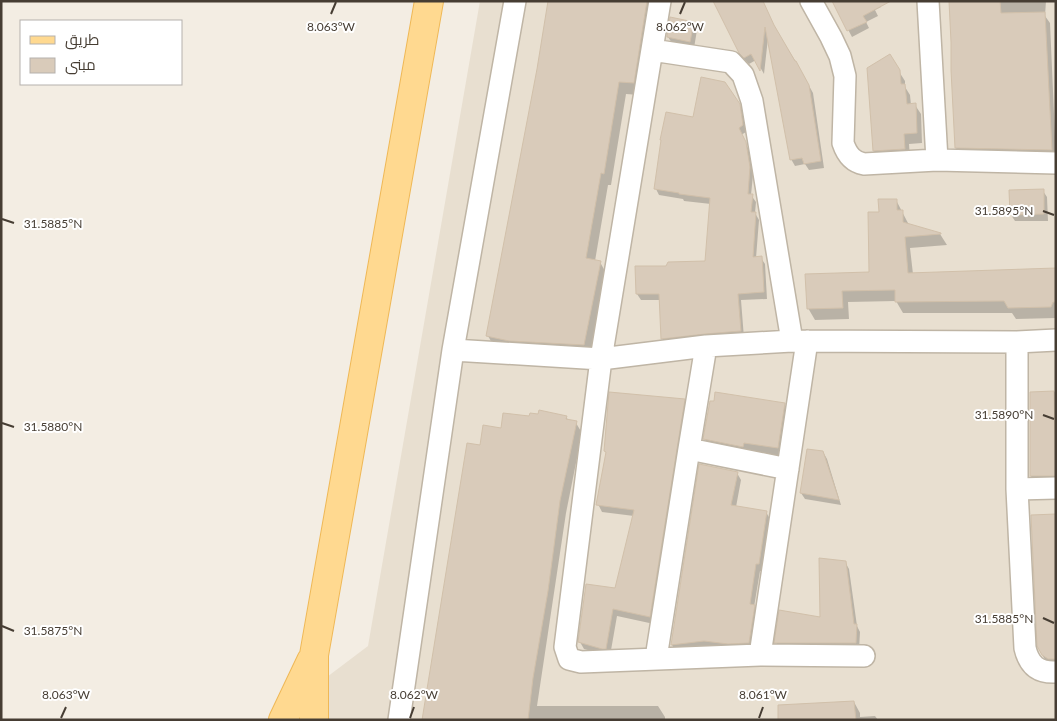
<svg xmlns="http://www.w3.org/2000/svg" width="1057" height="721" font-family="Lato,Cairo,sans-serif">
  <rect width="100%" height="100%" fill="#f3ede3"/>
  <path fill="#e8dfd0" d="M 480,1 L 1056,1 L 1056,720 L 270,720 L 368,646 Z"/>
  <path fill="#0003" d="M 549,1 L 655,1 L 640,95 L 626,94 L 611,185 L 608,185 L 595,261 L 600,262 L 607,275 L 591,357 L 495,348 L 488,336 L 538,69 Z
    M 715,1 L 777,32 L 796,62 L 813,93 L 824,168 L 809,170 L 805,164 L 795,166 L 791,159 L 768,38 L 764,74 L 756,60 L 749,64 L 744,59 Z
    M 833,1 L 878,1 L 881,7 L 875,10 L 878,16 L 866,22 L 869,28 L 852,37 Z
    M 950,1 L 1046,1 L 1045,16 L 1050,23 L 1056,159 L 961,157 L 956,148 Z
    M 693,23 L 697,30 L 694,48 L 672,43 L 668,37 Z
    M 889,56 L 905,81 L 905,87 L 910,95 L 911,105 L 915,105 L 921,114 L 922,143 L 909,144 L 910,159 L 880,160 L 874,151 Z
    M 739,105 L 743,112 L 746,132 L 741,135 L 749,150 L 753,175 L 751,195 L 756,202 L 755,213 L 759,220 L 756,258 L 761,258 L 765,264 L 767,299 L 741,300 L 744,338 L 666,345 L 662,338 L 660,300 L 641,300 L 637,294 L 667,267 L 706,262 L 711,204 L 684,201 L 683,199 L 659,195 L 656,189 L 694,119 Z
    M 1043,191 L 1047,197 L 1048,221 L 1015,221 L 1011,215 Z
    M 896,200 L 909,225 L 940,234 L 947,245 L 910,248 L 913,274 L 1056,269 L 1056,318 L 1016,319 L 1012,313 L 903,313 L 896,301 L 848,302 L 849,319 L 815,320 L 808,308 L 870,273 L 880,213 Z
    M 1056,392 L 1056,485 L 1036,486 L 1031,476 L 1031,393 Z
    M 684,400 L 688,408 L 654,624 L 617,616 L 610,656 L 584,649 L 580,642 L 616,590 L 634,516 L 602,512 L 598,504 L 607,454 L 605,451 Z
    M 784,404 L 790,414 L 784,458 L 710,449 L 705,439 Z
    M 566,417 L 569,421 L 576,423 L 582,433 L 566,513 L 537,706 L 658,706 L 665,717 L 665,720 L 423,720 L 481,446 L 502,429 L 530,418 Z
    M 823,452 L 827,459 L 841,505 L 805,499 L 801,493 Z
    M 700,465 L 737,473 L 741,480 L 736,507 L 766,512 L 770,519 L 762,571 L 760,571 L 754,607 L 758,614 L 753,650 L 676,652 L 672,645 Z
    M 1056,515 L 1056,668 L 1047,663 L 1041,653 Z
    M 845,562 L 849,569 L 857,626 L 860,632 L 859,650 L 780,649 L 776,642 L 821,619 Z
    M 854,702 L 860,713 L 860,717 L 875,716 L 878,720 L 803,720 Z"/>
  <path fill="#d9cbba" stroke="#d1c0aa" d="M 548,1 L 647,1 L 634,83 L 619,82 L 604,174 L 601,173 L 586,258 L 601,261 L 584,345 L 509,341 L 486,336 L 537,69 Z
    M 713,1 L 763,1 L 774,25 L 795,61 L 796,61 L 809,85 L 821,161 L 804,164 L 802,158 L 790,160 L 765,27 L 760,71 L 751,54 L 744,58 L 739,53 Z
    M 832,1 L 891,1 L 863,16 L 867,22 L 847,31 Z
    M 949,1 L 1000,1 L 1001,13 L 1045,12 L 1052,150 L 955,148 L 951,70 L 951,42 Z
    M 670,17 L 694,22 L 690,42 L 667,37 Z
    M 890,54 L 900,70 L 901,84 L 905,84 L 907,104 L 916,103 L 917,133 L 904,134 L 905,149 L 873,151 L 867,68 Z
    M 701,77 L 725,82 L 740,104 L 743,125 L 739,128 L 746,142 L 750,167 L 748,194 L 753,194 L 751,212 L 756,212 L 753,257 L 762,256 L 764,292 L 738,294 L 741,331 L 705,334 L 661,339 L 659,294 L 636,294 L 635,266 L 666,266 L 668,262 L 705,261 L 710,198 L 679,194 L 679,193 L 654,189 L 661,140 L 660,140 L 666,112 L 693,117 Z
    M 1044,189 L 1044,214 L 1010,215 L 1009,190 Z
    M 878,199 L 897,199 L 897,210 L 903,210 L 903,222 L 941,233 L 941,234 L 905,237 L 908,273 L 1056,268 L 1056,302 L 1053,302 L 1051,307 L 1008,308 L 1004,301 L 895,302 L 895,290 L 842,291 L 843,308 L 807,309 L 805,274 L 869,272 L 868,212 L 879,212 Z
    M 1054,391 L 1056,476 L 1030,476 L 1030,392 Z
    M 609,392 L 685,399 L 650,617 L 613,609 L 606,649 L 602,649 L 578,642 L 586,584 L 615,588 L 634,510 L 596,505 L 606,452 L 604,451 Z
    M 715,392 L 785,403 L 778,448 L 744,443 L 743,447 L 703,439 L 710,401 L 714,401 Z
    M 539,410 L 567,416 L 566,419 L 577,421 L 560,501 L 548,591 L 533,678 L 528,720 L 422,720 L 467,443 L 480,445 L 483,425 L 501,428 L 503,413 L 529,416 L 530,413 L 538,414 Z
    M 807,449 L 823,451 L 839,500 L 800,493 Z
    M 699,464 L 738,472 L 731,505 L 767,511 L 759,564 L 756,564 L 750,604 L 755,605 L 749,643 L 728,644 L 704,641 L 671,645 Z
    M 1056,514 L 1056,659 L 1048,659 L 1042,655 L 1037,646 L 1031,515 Z
    M 819,558 L 846,561 L 854,624 L 857,624 L 856,643 L 774,643 L 779,610 L 820,617 Z
    M 854,701 L 856,720 L 778,720 L 778,705 Z"/>
  <g fill="none" stroke-linecap="round" stroke-linejoin="round">
    <defs>
      <path id="street" d="M 660,1 L 601,359 L 565,647 L 569,659 L 581,662 L 760,655 L 864,656
        M 811,1 L 831,37 L 840,56 L 845,76 L 843,143 C 847,155 853,162 864,164 L 937,160 L 1056,163
        M 928,1 L 937,160
        M 652,50 L 731,62 L 743,75 L 752,101 L 792,341
        M 1017,342 L 1017,489 L 1025,648 C 1029,665 1038,673 1056,672
        M 453,350 L 601,359 L 706,346 L 792,341 L 1017,342 L 1056,340
        M 689,449 L 788,469
        M 1017,489 L 1056,488
        M 760,655 L 807,341
        M 656,658 L 689,449 L 706,346
        M 399,720 L 453,350 L 515,1"/>
      <path id="primary" d="M 283,720 L 311,661
        M 314,720 L 314,655 L 429,1"/>
    </defs>
    <use href="#street" stroke="#bfb5a5" stroke-width="24"/>
    <use href="#primary" stroke="#efb856" stroke-width="30"/>
    <use href="#street" stroke="#fff" stroke-width="21"/>
    <use href="#primary" stroke="#ffd990" stroke-width="28"/>
  </g>
  <path fill="none" stroke="#463d33" stroke-width="2" d="M 331,14 L 336,2M 680,14 L 685,2M 1043,211 L 1054,215M 2,219 L 14,223M 1043,415 L 1054,419M 2,423 L 14,427M 1043,618 L 1054,623M 2,626 L 14,631M 61,718 L 66,707M 410,718 L 414,707M 759,718 L 763,707"/>
  <g font-size="12" text-anchor="middle" fill="#463d33" stroke="#fff" stroke-width="4" stroke-linejoin="round" paint-order="stroke">
    <text x="331" y="31">8.063°W</text>
    <text x="680" y="31">8.062°W</text>
    <text x="1004" y="215">31.5895°N</text>
    <text x="53" y="228">31.5885°N</text>
    <text x="1004" y="419">31.5890°N</text>
    <text x="53" y="431">31.5880°N</text>
    <text x="1004" y="623">31.5885°N</text>
    <text x="53" y="635">31.5875°N</text>
    <text x="66" y="699">8.063°W</text>
    <text x="414" y="699">8.062°W</text>
    <text x="763" y="699">8.061°W</text>
  </g>
  <rect width="1057" height="721" fill="none" stroke="#463d33" stroke-width="5"/>
  <rect x="20" y="20" width="162" height="65" fill="#ffffff" stroke="#b5b1ad"/>
  <rect x="30" y="36" width="25" height="8" fill="#ffd990" stroke="#b5b1ad"/>
  <text x="65" y="45" font-size="15" fill="#463d33">طريق</text>
  <rect x="30" y="58" width="25" height="15" fill="#d9cbba" stroke="#b5b1ad"/>
  <text x="65" y="70" font-size="15" fill="#463d33">مبنى</text>
</svg>
